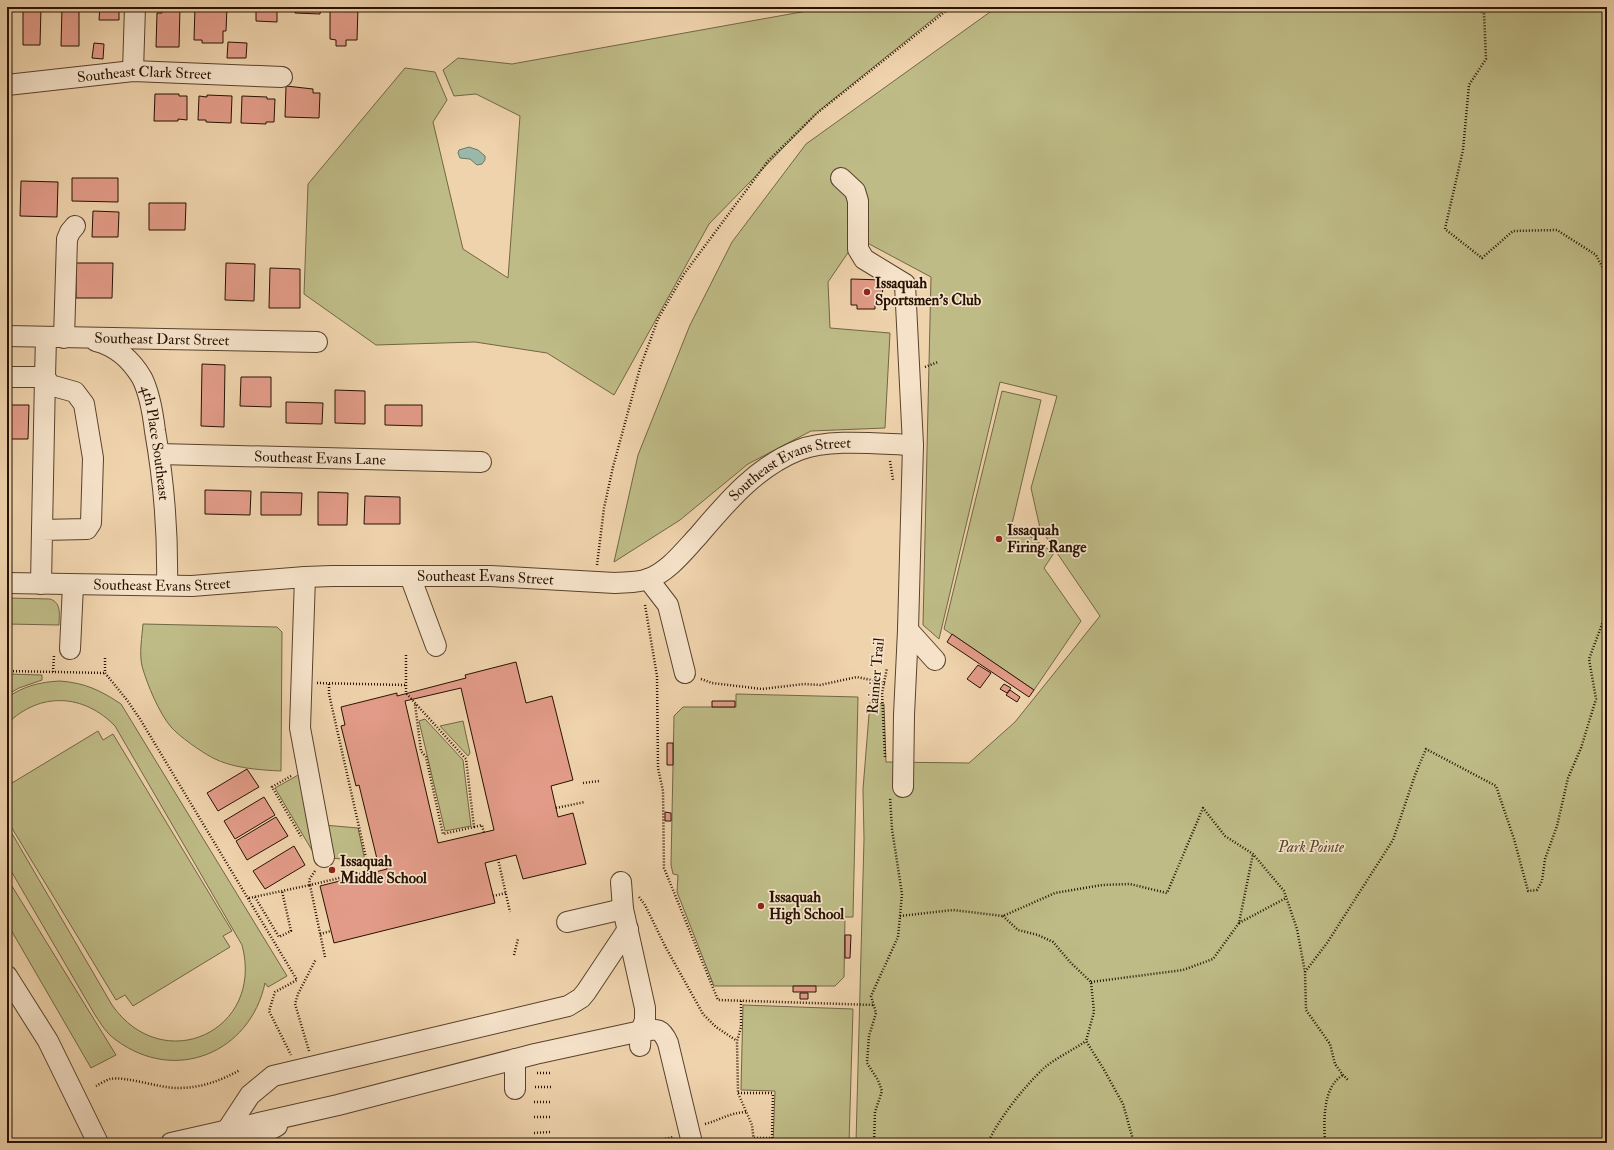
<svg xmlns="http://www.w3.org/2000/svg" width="1614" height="1150" font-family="'IM FELL Double Pica',serif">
  <rect width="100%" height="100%" fill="#efd3ac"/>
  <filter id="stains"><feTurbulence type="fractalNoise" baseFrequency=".005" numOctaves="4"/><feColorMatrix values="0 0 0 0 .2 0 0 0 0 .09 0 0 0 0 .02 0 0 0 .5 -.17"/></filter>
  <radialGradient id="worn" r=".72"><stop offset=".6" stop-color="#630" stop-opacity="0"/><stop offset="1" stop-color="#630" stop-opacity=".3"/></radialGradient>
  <path fill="#bebb86" stroke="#726644" d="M 821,7 L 948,7 L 820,110 L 709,224 L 614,395 L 547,353 L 475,342 L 376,345 L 304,294 L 308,184 L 405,68 L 435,72 L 447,100 L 433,122 L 463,249 L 508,278 L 520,116 L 476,94 L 454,96 L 443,70 L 458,58 L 512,64 L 818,9 Z
    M 997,7 L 1607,7 L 1607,1143 L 856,1143 L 864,839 L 863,789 L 870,702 L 884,704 L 886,762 L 969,763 L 1015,722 L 1100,616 L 1040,528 L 1031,488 L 1057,396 L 1000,382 L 939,639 L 923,625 L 931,277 L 858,238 L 828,282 L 830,328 L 890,333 L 885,428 L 811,431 L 748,464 L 680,520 L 614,562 L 638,455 L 690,325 L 732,242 L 806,144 Z
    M 1002,391 L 1041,400 L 1012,524 L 1054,553 L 1044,568 L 1081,621 L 1034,690 L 944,629 Z
    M 7,598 L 50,599 C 62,603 59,615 59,625 L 7,624 Z
    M 143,624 L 277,627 L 282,632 L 281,771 C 259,770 232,768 213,758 C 200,751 180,737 171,727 C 159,713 147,684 142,666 C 139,653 142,637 143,624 Z
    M 7,674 L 42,675 L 42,680 L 19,688 L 7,695 Z
    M 60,681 C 85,683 100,690 121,704 L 287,976 L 268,987 L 265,983 C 250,1053 175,1084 116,1040 C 107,1034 101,1024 95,1015 L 7,864 L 7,825 L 112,1005 C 163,1078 265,1031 242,945 L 115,726 C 84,694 40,691 7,724 L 7,698 C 23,686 40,682 60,681 Z
    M 736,694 L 858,697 L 853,917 L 845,917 L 844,977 L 835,986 L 714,986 L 677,892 L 678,875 L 673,874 L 671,865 L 674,716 L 683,707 L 736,707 Z
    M 425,719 L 463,760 L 471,826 L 445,831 L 419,721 Z
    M 463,721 L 470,753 L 468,756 L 440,726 Z
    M 98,731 L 103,740 L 113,734 L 232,931 L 223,936 L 230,947 L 133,1006 L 125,995 L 116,1000 L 7,820 L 7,786 Z
    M 300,774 L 316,857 L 275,788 Z
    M 324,825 L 358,828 L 365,861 L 330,858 Z
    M 7,878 L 18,896 L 116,1055 L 91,1068 L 7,923 Z
    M 743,1005 L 853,1009 L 849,1143 L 773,1143 L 775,1091 L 741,1090 Z"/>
  <path fill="#9ab8aa" stroke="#6c7667" d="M 469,147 L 478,150 L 485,156 L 485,160 L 482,164 L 477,165 L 470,159 L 460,158 L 458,153 L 459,150 Z"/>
  <path fill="#e29b88" stroke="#271202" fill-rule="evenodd" d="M 7,7 L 11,7 L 10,47 L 7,47 Z
    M 23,7 L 41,7 L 40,45 L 23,45 Z
    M 62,7 L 79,7 L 79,46 L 61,46 Z
    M 100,7 L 119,7 L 119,20 L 99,20 Z
    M 162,7 L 180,7 L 179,47 L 156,47 L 157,13 L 162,13 Z
    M 195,7 L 227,7 L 226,31 L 223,31 L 223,43 L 202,43 L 202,40 L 194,40 Z
    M 256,7 L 277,7 L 277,22 L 256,21 Z
    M 295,7 L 321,7 L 320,14 L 295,13 Z
    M 330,7 L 340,7 L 340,9 L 343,9 L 343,7 L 358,7 L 357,40 L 346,40 L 346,46 L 336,46 L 336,40 L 330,39 Z
    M 228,42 L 247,43 L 246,58 L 227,58 Z
    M 94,43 L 104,44 L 103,59 L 92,58 Z
    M 286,86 L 313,89 L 313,93 L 320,93 L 319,118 L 285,117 Z
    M 155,94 L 179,94 L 179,96 L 187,96 L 187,120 L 178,119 L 178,121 L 154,121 Z
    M 207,95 L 232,96 L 231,123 L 206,122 L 206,120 L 198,120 L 199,96 L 207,97 Z
    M 242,96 L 267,97 L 267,99 L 275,99 L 274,122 L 266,122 L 266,124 L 241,123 Z
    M 72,178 L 118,178 L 118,202 L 72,201 Z
    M 21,181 L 58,182 L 57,217 L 20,216 Z
    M 149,203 L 186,203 L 185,230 L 149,230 Z
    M 93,211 L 119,212 L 118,237 L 92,237 Z
    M 76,263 L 113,263 L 112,298 L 76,298 Z
    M 226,263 L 255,264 L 254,301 L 225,300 Z
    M 270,268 L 300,269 L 300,308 L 269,308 Z
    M 851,279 L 883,280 L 882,305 L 875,305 L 875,309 L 857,309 L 857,305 L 851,305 Z
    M 202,364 L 225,365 L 224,427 L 201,426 Z
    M 241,377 L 271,377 L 271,407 L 240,406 Z
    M 335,390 L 365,391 L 365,424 L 335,423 Z
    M 286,402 L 323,403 L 322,424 L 286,423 Z
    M 7,405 L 29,405 L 28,439 L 10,439 L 9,488 L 7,488 Z
    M 385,405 L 422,405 L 422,426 L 385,425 Z
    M 205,490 L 251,491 L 250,515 L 205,514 Z
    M 261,492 L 302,493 L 301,515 L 261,515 Z
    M 318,492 L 348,493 L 347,525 L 318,525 Z
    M 365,496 L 400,497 L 400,524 L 364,524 Z
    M 952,634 L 1034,690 L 1029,697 L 947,642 Z
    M 516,662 L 526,703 L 552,696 L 573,780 L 551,786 L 558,817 L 573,813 L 586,864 L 523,879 L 516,855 L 485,863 L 495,903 L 334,943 L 320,886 L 387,869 L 383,857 L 377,859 L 359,785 L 356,786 L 341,726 L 345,725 L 341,707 L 397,693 L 397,696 L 466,678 L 465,675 ZM 461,688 L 494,830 L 438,843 L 405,701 Z
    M 978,665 L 991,673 L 980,688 L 967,679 Z
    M 1004,684 L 1011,688 L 1007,693 L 1000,689 Z
    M 1010,690 L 1020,697 L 1017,702 L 1006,695 Z
    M 712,701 L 735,701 L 735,707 L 712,707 Z
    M 667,743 L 673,743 L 673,765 L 667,765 Z
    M 247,769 L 259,787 L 218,811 L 207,793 Z
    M 264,797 L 275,815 L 235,839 L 224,821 Z
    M 665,812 L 671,813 L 671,821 L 665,821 Z
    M 276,817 L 288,836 L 247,860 L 236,841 Z
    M 294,846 L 305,865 L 265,889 L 253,871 Z
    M 845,935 L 851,935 L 850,958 L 845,958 Z
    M 793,986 L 816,986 L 816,992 L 793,992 Z
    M 800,993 L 808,993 L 808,999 L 800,999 Z"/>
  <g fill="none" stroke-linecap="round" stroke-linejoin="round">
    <defs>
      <g id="minor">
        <path d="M 133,71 L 135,7"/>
        <path id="s1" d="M 7,85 L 133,71 L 282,77"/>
        <path d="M 841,178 L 855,191 L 858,201 L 858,249 L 864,259 L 905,284 L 913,445 L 908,630 L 904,715 L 903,787"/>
        <path id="s2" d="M 7,336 L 317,342"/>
        <path d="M 64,338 L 67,239 L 70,232 L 75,226"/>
        <path id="s3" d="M 96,341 C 116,346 132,361 142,378 C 150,394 153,414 155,431 C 164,482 168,534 167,585"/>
        <path d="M 7,377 L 45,377 L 42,530"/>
        <path id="s4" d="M 159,454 L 481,462"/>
        <path d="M 410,576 L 436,646"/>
        <path d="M 305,577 L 300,728 L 324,857"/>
        <path d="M 648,579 L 668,605 L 685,673"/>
        <path id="s5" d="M 7,583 L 192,586 L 305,577 L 332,576 L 490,576 L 615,583 C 625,582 638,583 648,579 C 668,572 684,551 698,536 C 727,502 756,467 799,450 C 830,438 879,444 913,445"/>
        <path d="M 41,584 L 42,530 L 87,529 L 91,523 L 93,458 L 84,404 L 75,392 L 50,385 L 45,377 L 46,337"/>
        <path d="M 908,630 L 935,660"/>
        <path d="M 70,649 L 73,585"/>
        <path d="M 621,882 L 623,909 L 645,1008 L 645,1020 L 641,1031 L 640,1046"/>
        <path d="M 567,922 L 623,909"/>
        <path d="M 7,976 L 48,1041 L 98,1143"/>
        <path d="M 515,1059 L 515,1089"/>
        <path d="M 227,1130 L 250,1095 L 273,1076 L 568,1006 L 581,998 L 586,992 L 628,929"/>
        <path d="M 171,1143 L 338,1105 L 535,1054 L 641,1031 C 656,1029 661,1027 668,1043 L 692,1143"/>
        <path d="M 245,1143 L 277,1126"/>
      </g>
    </defs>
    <use href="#minor" stroke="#59422c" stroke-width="22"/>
    <path stroke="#271202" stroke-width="2.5" stroke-dasharray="1 2" stroke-linecap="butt" d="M 1474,7 L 1484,13 L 1486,59 L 1469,85 L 1463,150 L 1445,229 L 1482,258 L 1513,231 L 1557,230 L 1596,255 L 1607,276
      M 925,367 L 938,362
      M 890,461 L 893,480
      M 1607,482 L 1607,485
      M 597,565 L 604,508 L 613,467 L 640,368 L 658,319 L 684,274 L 768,161 L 816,114 L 951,7
      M 645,605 L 657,676 L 658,768 L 663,791 L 664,868 L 718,1000 L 874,1005
      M 406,655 L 406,693 L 466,759 L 474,827 L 443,834 L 426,757 L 421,751 L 415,704
      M 105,658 L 105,673 L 127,700 L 140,719 L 297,980 L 275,992 L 269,1011 L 291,1055
      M 7,671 L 105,673
      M 53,672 L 54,656
      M 701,679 L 712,683 L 762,689 L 804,684 L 820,685 L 857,677 L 885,683
      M 317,683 L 405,685
      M 885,757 L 882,693 L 887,668
      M 291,776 L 272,787 L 302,838
      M 583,783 L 599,781
      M 556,808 L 585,802
      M 474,827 L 482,825 L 484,833
      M 498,859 L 510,912
      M 315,871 L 309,880 L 310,885 L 369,871 L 329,694 L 329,683
      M 493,896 L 506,893
      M 255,897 L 279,937 L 291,931 L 282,891
      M 639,897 L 645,905 L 665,946 L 703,1014 L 716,1027 L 737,1041
      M 249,898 L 310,885 L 325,957
      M 900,916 L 953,910 L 1003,916 L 1055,893 L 1102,885 L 1130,884 L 1167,893 L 1203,808 L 1225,836 L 1253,854 L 1284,891 L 1297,929 L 1305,972 L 1306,1010 L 1330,1044 L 1335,1064 L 1343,1075 L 1348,1080
      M 1003,916 L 1018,930 L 1038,935 L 1053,942 L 1071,963 L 1091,982 L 1094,1012 L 1086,1041 L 1103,1068 L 1123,1104 L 1134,1143
      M 1239,923 L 1286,898
      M 320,934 L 331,931
      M 514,955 L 518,939
      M 1305,972 L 1327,943 L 1393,840 L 1415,775 L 1426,749 L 1496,786 L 1514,839 L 1528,891 L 1537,890 L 1542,881 L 1545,859 L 1557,826 L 1568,778 L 1581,748 L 1596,699 L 1589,659 L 1607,611
      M 1091,982 L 1183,970 L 1213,959 L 1239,923 L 1253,854
      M 741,1001 L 741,1027 L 737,1041 L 738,1093 L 752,1125 L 754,1143
      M 309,1051 L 295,1004 L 298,994 L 316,959
      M 537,1073 L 551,1073
      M 96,1086 C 100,1084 106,1080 110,1079 C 127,1076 158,1088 178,1088 C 201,1088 220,1081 240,1070
      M 535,1087 L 551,1087
      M 738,1093 L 774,1093
      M 534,1102 L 551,1102
      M 534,1117 L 550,1117
      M 705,1124 C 720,1120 729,1113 746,1112
      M 534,1133 L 550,1132
      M 754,1138 L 771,1138
      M 772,1138 L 773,1093
      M 648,1143 L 673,1137
      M 874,1143 L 875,1112 L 882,1091 L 878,1080 L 867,1063 L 869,1036 L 876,1013 L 871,996 L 898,937 L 900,916 L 902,894 L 892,829 L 890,797
      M 988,1143 C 998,1119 1025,1086 1044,1068 C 1056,1058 1073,1050 1086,1041
      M 1325,1143 C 1324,1122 1322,1087 1343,1075"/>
    <use href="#minor" stroke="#f5e2c9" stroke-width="20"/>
  </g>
  <g fill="#8f2418" stroke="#f5e2c9" stroke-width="1.5">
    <circle cx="867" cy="292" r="4"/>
    <circle cx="999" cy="539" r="4"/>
    <circle cx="332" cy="870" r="4"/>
    <circle cx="761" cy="906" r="4"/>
  </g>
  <g text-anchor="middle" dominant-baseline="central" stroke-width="3.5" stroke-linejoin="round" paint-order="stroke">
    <g font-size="15" fill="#271202" stroke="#f5e2c9">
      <text stroke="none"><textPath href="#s1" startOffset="138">Southeast Clark Street</textPath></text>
      <text stroke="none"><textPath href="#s2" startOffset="155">Southeast Darst Street</textPath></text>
      <text stroke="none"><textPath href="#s3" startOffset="127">4th Place Southeast</textPath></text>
      <text stroke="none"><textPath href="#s4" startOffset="161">Southeast Evans Lane</textPath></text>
      <text stroke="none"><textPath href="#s5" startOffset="827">Southeast Evans Street</textPath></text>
      <text stroke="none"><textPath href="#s5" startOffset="479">Southeast Evans Street</textPath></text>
      <text stroke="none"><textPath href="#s5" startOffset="155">Southeast Evans Street</textPath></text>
      <text transform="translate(876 676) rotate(-85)">Rainier Trail</text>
    </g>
    <g font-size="15" font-weight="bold" fill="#271202" stroke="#f5e2c9" text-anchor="start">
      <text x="875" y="283">Issaquah<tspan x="875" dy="17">Sportsmen's Club</tspan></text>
      <text x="1007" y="530">Issaquah<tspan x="1007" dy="17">Firing Range</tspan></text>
      <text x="340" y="861">Issaquah<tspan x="340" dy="17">Middle School</tspan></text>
      <text x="769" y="897">Issaquah<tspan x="769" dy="17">High School</tspan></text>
    </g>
    <g font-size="15" font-style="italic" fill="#54452a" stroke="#f5e2c9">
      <text x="1311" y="847">Park Pointe</text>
    </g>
  </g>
  <rect width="1614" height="1150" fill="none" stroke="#efd3ac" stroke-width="24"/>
  <rect x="8" y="8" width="1598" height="1134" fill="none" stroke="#271202" stroke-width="2"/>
  <rect x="12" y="12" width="1590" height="1126" fill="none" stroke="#271202"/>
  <rect width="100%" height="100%" filter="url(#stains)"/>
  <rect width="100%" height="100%" fill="url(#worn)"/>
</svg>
